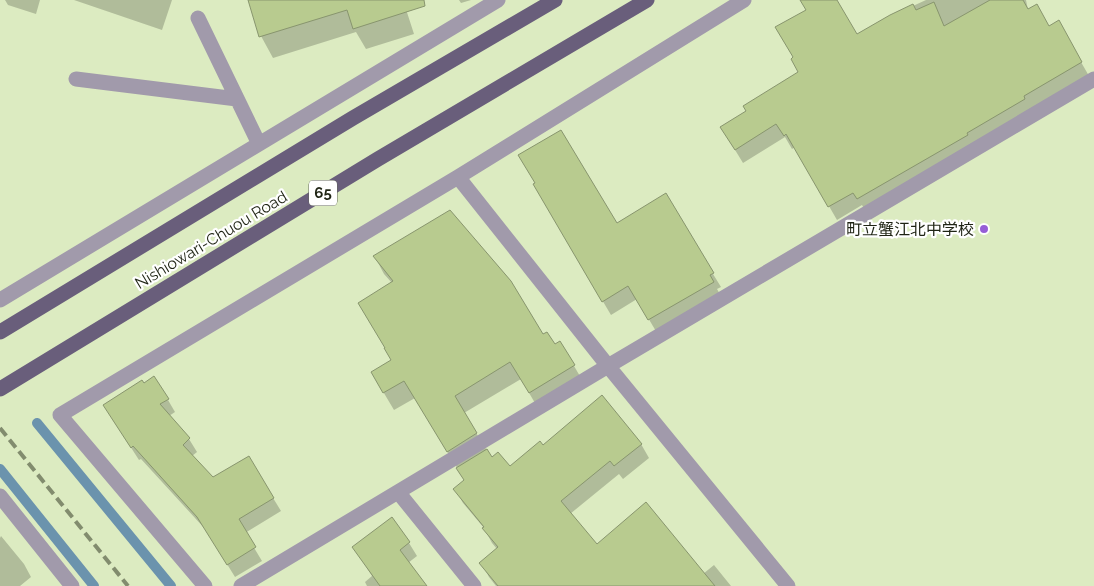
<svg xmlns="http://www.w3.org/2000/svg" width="1094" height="586" font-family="Raleway,'Noto Sans JP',sans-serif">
  <rect width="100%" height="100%" fill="#dcebc1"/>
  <path fill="#0003" d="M 5,0 L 40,0 L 36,14 L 8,5 Z
    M 74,0 L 172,0 L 162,30 Z
    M 249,0 L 403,0 L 414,34 L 366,49 L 356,32 L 273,58 L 261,36 Z
    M 459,0 L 471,0 L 461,3 Z
    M 819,0 L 836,0 L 856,36 L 891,16 L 926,0 L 1026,0 L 1028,10 L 1048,27 L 1058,22 L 1089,76 L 866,212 L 862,205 L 837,220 L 795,147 L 792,149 L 785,137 L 743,163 L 729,140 L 747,111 L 800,73 L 795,58 Z
    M 534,185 L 616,224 L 713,274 L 721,287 L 717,289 L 721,296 L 657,333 L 637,299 L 611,315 Z
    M 375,257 L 543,336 L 555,346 L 560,343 L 574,366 L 584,383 L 539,410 L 521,379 L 464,413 L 492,459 L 510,468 L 543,447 L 641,444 L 649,458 L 623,479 L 619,474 L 570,514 L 597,546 L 703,574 L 714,565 L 731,586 L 496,586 L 489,577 L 481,563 L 497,549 L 492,543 L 484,528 L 463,503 L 455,489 L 465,481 L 415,398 L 394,410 L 372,373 L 393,361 L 392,283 L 384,274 Z
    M 168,400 L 175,412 L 169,416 L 189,439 L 197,452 L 192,456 L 212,479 L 248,457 L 281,511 L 245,533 L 262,561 L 235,577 L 206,530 L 141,459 L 139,460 L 112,418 Z
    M 391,519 L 409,543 L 417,556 L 408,563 L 426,586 L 367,586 L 365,582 L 372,576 L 354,547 Z
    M 1,536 L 24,564 L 31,577 L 20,586 L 0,586 L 0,538 Z"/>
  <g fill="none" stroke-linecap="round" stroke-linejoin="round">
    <path stroke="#6b93ad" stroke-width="10" d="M 37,423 L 171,586
      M 0,469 L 94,586"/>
  </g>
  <path fill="#b8cb8f" stroke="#88956e" d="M 248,0 L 424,0 L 425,6 L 353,29 L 347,10 L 259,37 Z
    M 800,0 L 837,0 L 857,34 L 890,15 L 913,4 L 916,10 L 934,2 L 944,26 L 990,0 L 1023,0 L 1028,9 L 1037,4 L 1049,26 L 1059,20 L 1082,62 L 1024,96 L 1025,99 L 967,133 L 968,135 L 857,199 L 853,193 L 828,207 L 786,134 L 784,136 L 776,124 L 735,150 L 720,127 L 746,111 L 743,106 L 798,72 L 791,59 L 793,57 L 775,27 L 806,10 Z
    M 561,130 L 617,223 L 666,193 L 714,273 L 710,275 L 714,282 L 648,320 L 628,286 L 602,302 L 533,184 L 535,183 L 518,155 Z
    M 450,210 L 511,281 L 543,334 L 547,332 L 555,344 L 560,341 L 575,365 L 529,393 L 510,362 L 455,396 L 477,433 L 447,452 L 404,381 L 383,393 L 371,372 L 391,360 L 384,348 L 385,348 L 358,303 L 393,281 L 373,256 Z
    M 154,376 L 169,399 L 160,404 L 190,438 L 183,445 L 213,477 L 249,456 L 274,498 L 239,519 L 256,547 L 227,565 L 197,517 L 133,446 L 131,448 L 103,405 L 142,380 L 144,383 Z
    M 602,395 L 642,444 L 614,466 L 610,461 L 561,501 L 597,544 L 646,502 L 715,586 L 498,586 L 479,563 L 498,547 L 482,528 L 484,527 L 453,489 L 464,480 L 456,468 L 487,449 L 492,457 L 498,452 L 510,466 L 540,441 L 543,445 Z
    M 392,517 L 410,542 L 400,550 L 427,586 L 380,586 L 352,547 Z"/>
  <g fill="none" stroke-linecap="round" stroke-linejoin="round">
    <path stroke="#a19aab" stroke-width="15" d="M 198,18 L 259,144
      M 76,79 L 237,99
      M 458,177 L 608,366 L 788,586
      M 0,300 L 498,0
      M 398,492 L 474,586
      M 0,496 L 72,586
      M 205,586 L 60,415 L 458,177 L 744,0
      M 241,586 L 608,366 L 1094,79"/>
    <path stroke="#695e7b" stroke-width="15" d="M 0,332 L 353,118 L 555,0
      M 0,389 L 378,159 L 647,0"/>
    <path stroke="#828c6e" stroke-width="4" stroke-dasharray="10 5" stroke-linecap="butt" d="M 0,428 L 128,586"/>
  </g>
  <circle fill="#965ed6" stroke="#fff" stroke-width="2" cx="984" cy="229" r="5"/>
  <g text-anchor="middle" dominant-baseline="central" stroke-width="4.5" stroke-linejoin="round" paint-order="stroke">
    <rect fill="#fff" stroke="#62665a" stroke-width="1" x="309" y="180.5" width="28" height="25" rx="4"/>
    <g font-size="15" font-weight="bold" fill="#1f2414">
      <text x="323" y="193">65</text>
    </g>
    <g font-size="16" fill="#1f2414" stroke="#fff" text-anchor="end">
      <text x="974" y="229">町立蟹江北中学校</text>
    </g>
    <g font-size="16" fill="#1f2414" stroke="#fff">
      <text transform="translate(211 240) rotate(-31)">Nishiowari-Chuou Road</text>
    </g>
  </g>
</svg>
